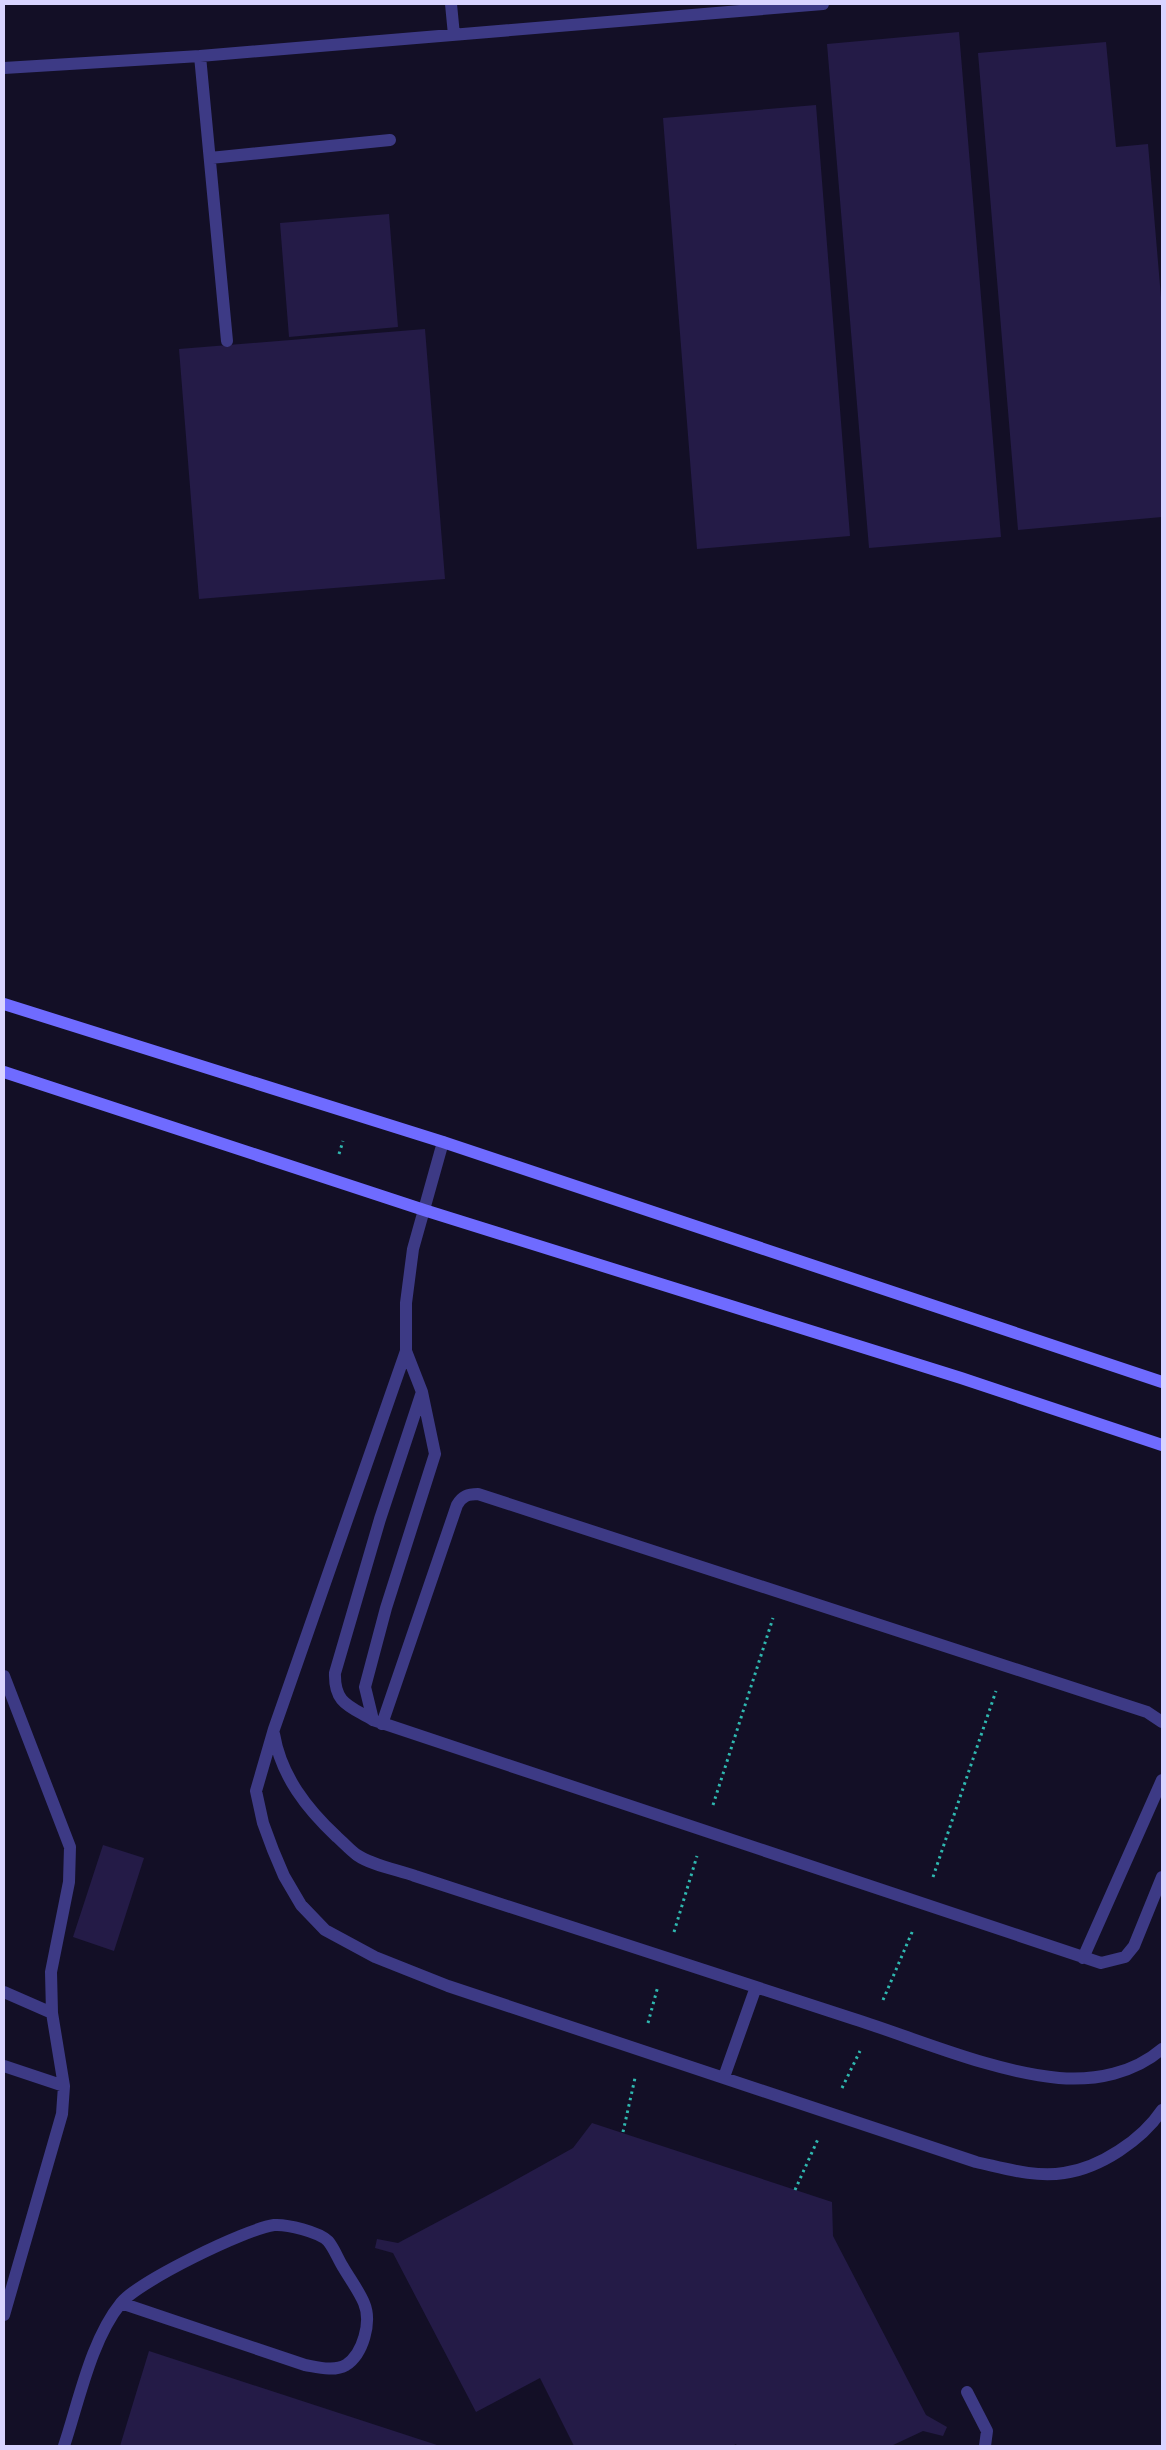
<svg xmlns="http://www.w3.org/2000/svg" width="1166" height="2450" font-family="'Golos Text',sans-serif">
  <rect width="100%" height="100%" fill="#130f26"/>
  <path fill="#241b47" d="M 959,32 L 1001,537 L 869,548 L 827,44 Z
    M 1106,42 L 1116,147 L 1148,144 L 1162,309 L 1162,517 L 1018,530 L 978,53 Z
    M 816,105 L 850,536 L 697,549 L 663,118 Z
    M 389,214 L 398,327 L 289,337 L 280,223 Z
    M 425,329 L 445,579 L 199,599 L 179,349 Z
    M 103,1845 L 144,1858 L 114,1951 L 73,1937 Z
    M 592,2123 L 832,2202 L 833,2236 L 926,2415 L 947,2427 L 943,2436 L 923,2431 L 891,2446 L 737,2446 L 736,2444 L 732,2446 L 574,2446 L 540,2378 L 476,2412 L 393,2253 L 375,2248 L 377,2239 L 398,2243 L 505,2186 L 573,2148 Z
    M 149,2351 L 440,2446 L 120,2446 Z"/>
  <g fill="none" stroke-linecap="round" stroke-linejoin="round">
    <path stroke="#2fb8b0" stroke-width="3" stroke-dasharray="2.5 4" stroke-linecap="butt" d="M 339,1154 L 343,1141
      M 713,1805 L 773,1618
      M 933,1877 L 996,1691
      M 674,1932 L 697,1856
      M 883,2000 L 913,1930
      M 648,2023 L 658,1986
      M 842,2088 L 860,2051
      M 623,2132 L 635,2078
      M 795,2190 L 818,2139"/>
    <path stroke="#3d3a85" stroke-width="12" d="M 451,4 L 454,35
      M 200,56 L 227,341
      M 4,68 L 200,56 L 823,4
      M 210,158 L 390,140
      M 443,1142 L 413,1249 L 406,1303 L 406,1351 L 274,1729 L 256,1791 L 263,1823 L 273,1850 L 284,1876 L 301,1905 L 325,1930 L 375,1957 L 448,1986 L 976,2162 C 1004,2168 1035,2178 1064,2173 C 1100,2168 1142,2140 1162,2110
      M 422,1392 L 435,1454 L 386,1608 L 365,1687 L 373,1720 L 1101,1963 L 1125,1957 L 1134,1946 L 1162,1877
      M 4,1676 L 70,1847 L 69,1882 L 51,1972 L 52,2013 L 64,2086 L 62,2114 L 4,2315
      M 373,1720 C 350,1706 334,1704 335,1673 L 380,1519 L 422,1392 L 406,1351
      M 382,1724 L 457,1505 C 462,1496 468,1494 478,1494 L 1147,1712 L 1162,1722
      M 274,1734 C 281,1776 307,1809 337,1837 C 344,1843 350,1850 357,1855 C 371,1865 398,1870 415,1876 C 561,1923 707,1972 854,2019 C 920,2040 990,2071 1059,2078 C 1096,2081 1134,2073 1162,2049
      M 1083,1958 L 1162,1780
      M 4,1992 L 52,2013
      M 4,2066 L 64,2086
      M 724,2077 L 756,1987
      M 967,2392 L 987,2431 L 985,2446
      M 64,2446 C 79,2401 91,2340 121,2303 C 139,2281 246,2229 274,2225 C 287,2224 319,2232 328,2241 C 334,2248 338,2259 343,2267 C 350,2279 359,2291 364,2303 C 372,2322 363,2354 346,2365 C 334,2372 317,2367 305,2365 L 121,2303"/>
    <path stroke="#6f6bff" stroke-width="12" d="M 4,1004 L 443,1142 L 1162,1382
      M 4,1072 L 424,1210 L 961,1378 L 1162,1445"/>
  </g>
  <rect width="1166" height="2450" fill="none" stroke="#d9d4ff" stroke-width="10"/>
</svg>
